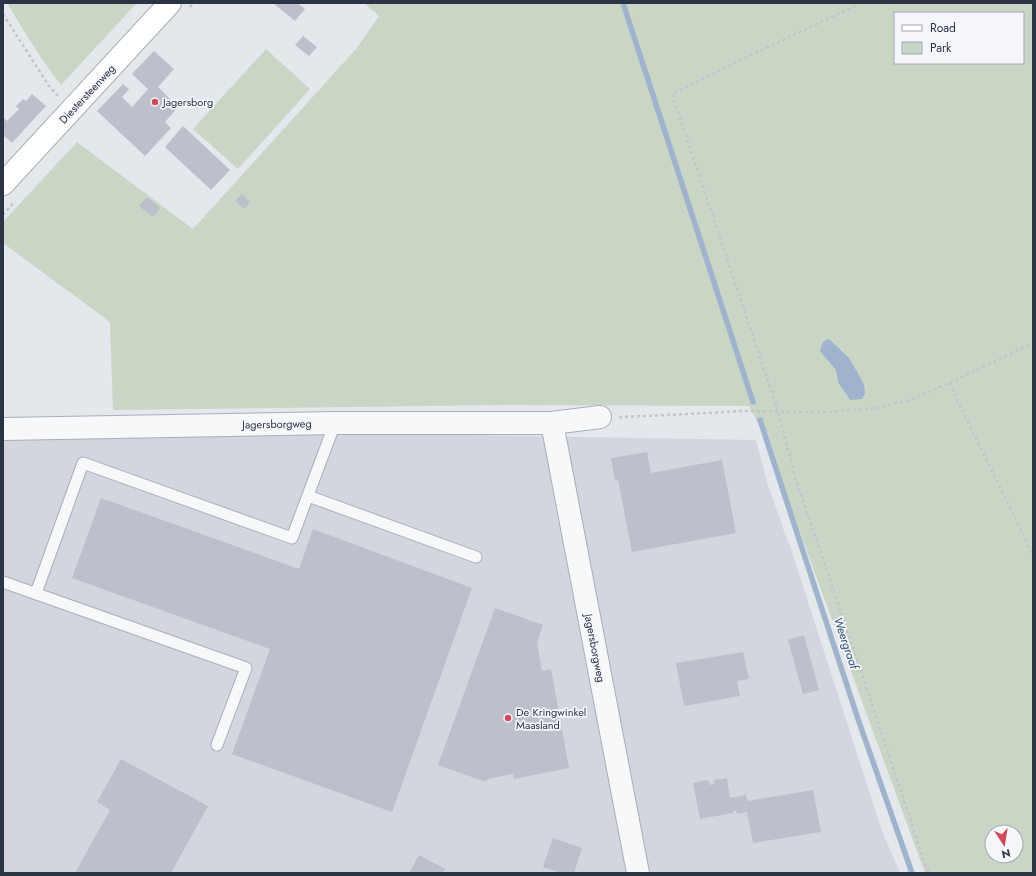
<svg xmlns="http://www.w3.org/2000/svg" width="1036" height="876" font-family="Jost,sans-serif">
  <rect width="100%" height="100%" fill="#e4e7ec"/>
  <path fill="#d2d6de" d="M 3,427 L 756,440 L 769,489 L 782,524 L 784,532 L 789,543 L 882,831 L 900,873 L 3,873 Z"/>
  <path fill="#c9d6c5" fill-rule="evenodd" d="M 7,3 L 137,3 L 61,85 C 41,59 24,31 7,3 Z
    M 364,3 L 1033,3 L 1033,873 L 925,873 L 765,437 L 749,406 L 504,405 L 113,410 L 110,322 L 3,243 L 3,222 L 77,142 L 193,229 L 356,49 L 379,16 ZM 895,13 L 1023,13 L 1023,63 L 895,63 ZM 992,832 L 1016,832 L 1016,856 L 992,856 Z
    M 266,49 L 310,89 L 238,169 L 193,129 Z"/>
  <path fill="#9fb4cc" d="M 828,339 L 830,340 L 849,358 L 864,384 L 865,394 L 862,399 L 850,400 L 838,382 L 836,370 L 820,351 L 823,342 Z"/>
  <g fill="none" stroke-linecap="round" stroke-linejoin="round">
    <path stroke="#9fb4cc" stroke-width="5.5" d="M 623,3 L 753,402
      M 760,420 L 858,719 L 912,873"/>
  </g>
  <path fill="#bbc0ca" d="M 273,3 L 297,3 L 305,9 L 295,21 Z
    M 303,36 L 317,47 L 309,56 L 295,45 Z
    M 154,51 L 174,69 L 158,87 L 178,107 L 165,122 L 171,128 L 145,156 L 97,111 L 123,84 L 129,89 L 122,97 L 132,107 L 148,89 L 132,74 Z
    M 32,94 L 46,106 L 12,143 L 3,135 L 3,117 L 7,121 L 19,109 L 16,106 L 23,99 L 26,101 Z
    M 183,126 L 230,170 L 211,190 L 165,147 Z
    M 242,194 L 250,202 L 244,209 L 235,201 Z
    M 147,197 L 160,208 L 153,217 L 139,206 Z
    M 647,452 L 651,473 L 722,460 L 736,533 L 632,552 L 618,480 L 615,481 L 611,458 Z
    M 101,498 L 299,569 L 313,529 L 472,588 L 392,812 L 232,754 L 270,649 L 72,578 Z
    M 495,608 L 543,625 L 537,642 L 542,671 L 551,669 L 569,768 L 514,779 L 513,774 L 488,779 L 486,782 L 438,765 Z
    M 804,635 L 819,690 L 803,694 L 788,640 Z
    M 743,652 L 749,679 L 737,681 L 740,696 L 684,706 L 676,663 Z
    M 121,759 L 208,806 L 171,873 L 75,873 L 110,810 L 97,802 Z
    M 727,778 L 730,798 L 746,795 L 748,801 L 813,790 L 821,832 L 753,843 L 747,812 L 737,814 L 736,811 L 733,811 L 733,813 L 700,819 L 693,783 L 708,780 L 710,785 L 715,784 L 714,780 Z
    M 553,838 L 582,848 L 574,873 L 561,873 L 543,867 Z
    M 419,855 L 445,869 L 442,873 L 409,873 Z"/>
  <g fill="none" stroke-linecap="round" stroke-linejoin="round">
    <defs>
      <path id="lane" d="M 308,496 L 476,557
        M 3,582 L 246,668 L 217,745
        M 36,593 L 83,463 L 292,538 L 335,423"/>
      <path id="street" d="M 552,423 L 638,873
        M 3,429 L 335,423 L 552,423 L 600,417"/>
      <path id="secondary" d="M 3,184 L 170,3"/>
    </defs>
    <use href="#lane" stroke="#a9aeb7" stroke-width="13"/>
    <use href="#street" stroke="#a9aeb7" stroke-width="24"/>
    <use href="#secondary" stroke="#a9aeb7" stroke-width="24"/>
    <path stroke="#c2c5cb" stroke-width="2.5" stroke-dasharray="3 3" stroke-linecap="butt" d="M 861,3 L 743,59 L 672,94 L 778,411 L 796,480 L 857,659 L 923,858 L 929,873
      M 190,7 L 194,3
      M 3,14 L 49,86 L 58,96
      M 3,215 L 15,201
      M 949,383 L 1033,555
      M 619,417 L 670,415 L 741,411 L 825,412 L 876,408 L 910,400 L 949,383 L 1033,343"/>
    <use href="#lane" stroke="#f7f8fa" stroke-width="11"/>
    <use href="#street" stroke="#f7f8fa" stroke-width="22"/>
    <use href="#secondary" stroke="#fff" stroke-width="22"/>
  </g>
  <g fill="#d1495b" stroke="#f4f6f9" stroke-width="1.5">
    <circle cx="155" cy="102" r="4"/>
    <circle cx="508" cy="718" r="4"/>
  </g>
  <g text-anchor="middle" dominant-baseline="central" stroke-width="3.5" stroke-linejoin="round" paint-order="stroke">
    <g font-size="11" fill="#2b3445" stroke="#f4f6f9">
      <text transform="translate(87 94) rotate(-47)">Diestersteenweg</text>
      <text transform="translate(277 424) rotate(-1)">Jagersborgweg</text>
      <text transform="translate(595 648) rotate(79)">Jagersborgweg</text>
    </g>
    <g font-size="11" fill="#2b3445" stroke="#f4f6f9" text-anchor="start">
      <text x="163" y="102">Jagersborg</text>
      <text x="516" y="712">De Kringwinkel<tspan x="516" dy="13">Maasland</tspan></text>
    </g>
    <g font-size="12" font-style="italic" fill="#34527a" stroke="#f4f6f9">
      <text transform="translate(846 643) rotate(71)">Weergraaf</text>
    </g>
  </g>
  <rect width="1036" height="876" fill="none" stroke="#2b3445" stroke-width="8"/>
  <rect x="894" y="12" width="130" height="52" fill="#f4f6f9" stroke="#a4a8b1"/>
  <rect x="902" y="25" width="20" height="6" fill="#ffffff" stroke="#a4a8b1"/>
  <text x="930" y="32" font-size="12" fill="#2b3445">Road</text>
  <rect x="902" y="42" width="20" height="12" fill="#c9d6c5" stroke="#a4a8b1"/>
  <text x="930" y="52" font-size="12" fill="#2b3445">Park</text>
  <g transform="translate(1004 844) rotate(168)"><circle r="19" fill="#f4f6f9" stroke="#a4a8b1"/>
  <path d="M0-3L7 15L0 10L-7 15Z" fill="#d1495b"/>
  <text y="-6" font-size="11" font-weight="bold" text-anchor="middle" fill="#2b3445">N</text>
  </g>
</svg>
